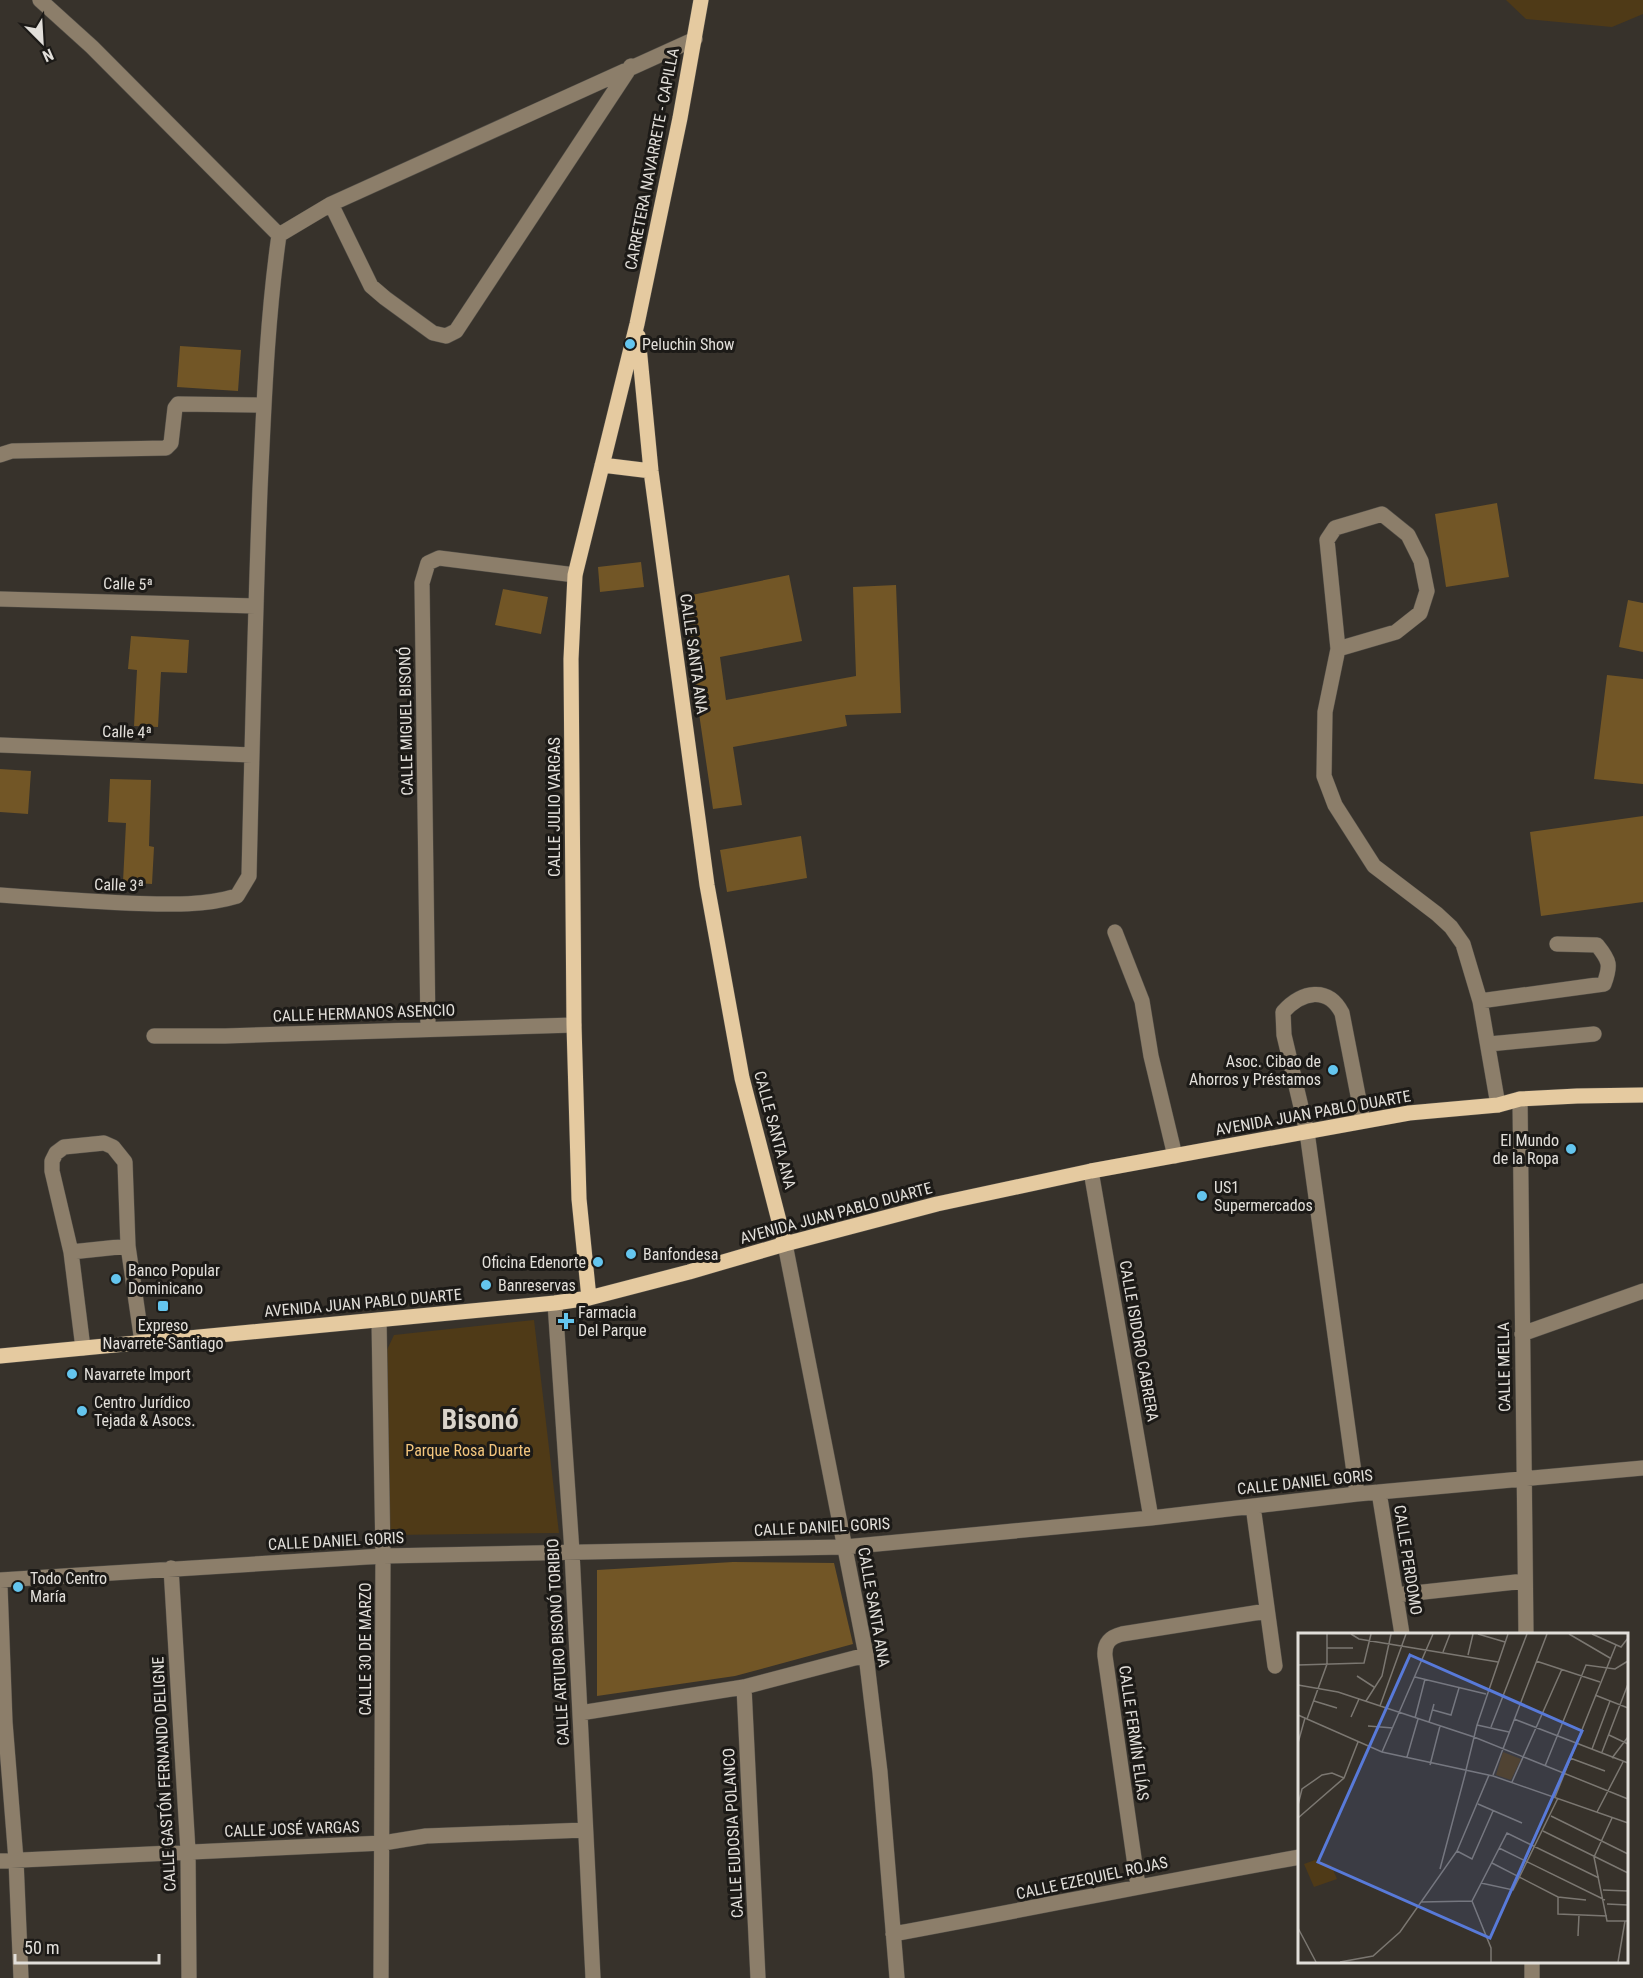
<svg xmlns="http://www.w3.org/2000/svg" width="1643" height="1978" font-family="'Roboto Condensed',sans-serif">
  <rect width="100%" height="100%" fill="#37322b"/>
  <path fill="#4f3a17" d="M 1506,0 L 1643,0 L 1643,14 L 1612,27 L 1526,19 Z
    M 534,1320 L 559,1533 L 390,1535 L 386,1352 L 394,1335 Z"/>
  <path fill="#725626" d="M 180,346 L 241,350 L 238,391 L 177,387 Z
    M 1497,503 L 1509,577 L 1446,587 L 1435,514 Z
    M 641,562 L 644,587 L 600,592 L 598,567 Z
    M 789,575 L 802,641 L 720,657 L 726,700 L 856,676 L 853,587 L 896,585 L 901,713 L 845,715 L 847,726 L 733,747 L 742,805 L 713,809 L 682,597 Z
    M 503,589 L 548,597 L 541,634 L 495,625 Z
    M 1628,600 L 1643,603 L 1643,652 L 1619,647 Z
    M 131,636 L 189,640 L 187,673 L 161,672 L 158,727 L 134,726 L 137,670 L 128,669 Z
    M 1607,675 L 1643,679 L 1643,784 L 1594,779 Z
    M 0,769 L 31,771 L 28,814 L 0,812 Z
    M 110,779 L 151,780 L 149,846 L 154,847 L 152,884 L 123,882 L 126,823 L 108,822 Z
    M 1643,816 L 1643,902 L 1541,916 L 1530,832 Z
    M 801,836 L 807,878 L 727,892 L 720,850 Z
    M 733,1562 L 834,1563 L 853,1644 L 735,1676 L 597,1696 L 597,1570 Z"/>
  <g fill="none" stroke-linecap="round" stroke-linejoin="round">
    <defs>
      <path id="minor" d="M 40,0 L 92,47 L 279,235
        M 331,204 L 371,286 L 385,298 L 433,333 L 446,336 L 456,331 L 631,66
        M 0,455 L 12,451 L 166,448 L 171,443 L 175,408 L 178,404 L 264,405
        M 0,599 L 255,606
        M 1338,649 L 1396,632 L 1420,613 L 1427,591 L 1421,561 L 1408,535 L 1382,514 L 1335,528 L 1327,540 L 1338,649 L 1325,712 L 1324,776 L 1335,805 L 1374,866 L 1437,914 L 1451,927 L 1463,944 L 1480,1001 L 1498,1105
        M 0,745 L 252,755
        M 0,895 C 42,898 84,901 126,903 C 162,904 201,907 237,896 L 249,876 C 252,747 255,618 260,489 C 264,404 267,319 279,235 L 331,204 L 695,39
        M 1115,932 L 1142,1001 L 1151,1056 L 1175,1156
        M 1480,1001 L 1604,984 C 1611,965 1610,961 1597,945 L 1557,944
        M 428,1029 L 422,583 L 428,563 L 439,558 L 575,575
        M 154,1036 L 225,1036 L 574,1025
        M 1489,1044 L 1594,1034
        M 1520,1099 L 1526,1634
        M 1091,1171 L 1151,1518
        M 785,1244 L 866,1655 L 880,1772 L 897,1978
        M 71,1252 L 128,1246
        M 555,1303 L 572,1552 L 593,1978
        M 379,1320 L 383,1556 L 381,1978
        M 1522,1334 L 1643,1291
        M 83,1348 L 71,1252 L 52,1171 L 52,1161 L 56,1153 L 64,1147 L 104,1143 L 113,1147 L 125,1162 L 128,1246 L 142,1342
        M 1379,1492 L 1402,1634
        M 1357,1494 L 1307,1132 L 1284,1035 L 1283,1012 C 1302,991 1328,986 1342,1013 L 1363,1121
        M 1253,1506 L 1275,1666
        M 171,1568 L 188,1851 L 189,1978
        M 0,1580 L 383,1556 L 845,1547 L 1151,1518 L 1357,1494 L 1643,1468
        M 0,1586 L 5,1722 L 16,1860 L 21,1978
        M 1396,1595 L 1525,1581
        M 744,1687 L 758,1978
        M 580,1713 L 744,1687 L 866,1655
        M 0,1861 L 383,1843 L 426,1836 L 585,1830
        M 1138,1886 L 1105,1656 C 1104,1643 1110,1637 1122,1634 L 1267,1611
        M 893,1934 C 1029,1909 1164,1881 1300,1857
        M 1532,1962 L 1532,1978"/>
      <path id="major" d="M 638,336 L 651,471 L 707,885 L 742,1078 L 785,1244
        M 602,465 L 651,471
        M 589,1298 L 579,1199 L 574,1025 L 571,659 L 575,575 L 637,324 L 680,118 L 701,0
        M 0,1356 L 555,1303 L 589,1298 L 689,1272 L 785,1244 L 937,1204 L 1091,1171 L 1409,1113 L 1498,1105 L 1520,1099 L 1577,1096 L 1643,1095"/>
    </defs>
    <use href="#minor" stroke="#524e47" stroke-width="16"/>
    <use href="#major" stroke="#524e47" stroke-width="16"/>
    <use href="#minor" stroke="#8c7e6a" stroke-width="15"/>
    <use href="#major" stroke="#e5caa0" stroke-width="15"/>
  </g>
  <g fill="#64c5ee" stroke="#1c1a17" stroke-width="2">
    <circle cx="630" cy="344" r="6"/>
    <circle cx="1333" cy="1070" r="6"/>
    <circle cx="1571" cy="1149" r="6"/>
    <circle cx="1202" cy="1196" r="6"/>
    <circle cx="631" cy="1254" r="6"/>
    <circle cx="598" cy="1262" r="6"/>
    <circle cx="116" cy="1279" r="6"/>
    <circle cx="486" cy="1285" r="6"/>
    <rect x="157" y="1300" width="12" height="12" rx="3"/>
    <path d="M563 1312h6v6h6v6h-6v6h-6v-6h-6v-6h6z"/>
    <circle cx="72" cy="1374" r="6"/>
    <circle cx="82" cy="1411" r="6"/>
    <circle cx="18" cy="1587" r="6"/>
  </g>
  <g text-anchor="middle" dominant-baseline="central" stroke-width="6" stroke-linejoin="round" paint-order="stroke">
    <g font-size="16" fill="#e2dfda" stroke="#1c1a17">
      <text transform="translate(652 159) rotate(-79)">CARRETERA NAVARRETE - CAPILLA</text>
      <text transform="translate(128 584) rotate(2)">Calle 5ª</text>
      <text transform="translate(694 654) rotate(82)">CALLE SANTA ANA</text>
      <text transform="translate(406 721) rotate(-91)">CALLE MIGUEL BISONÓ</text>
      <text transform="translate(127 732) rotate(2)">Calle 4ª</text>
      <text transform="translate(554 807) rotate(-90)">CALLE JULIO VARGAS</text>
      <text transform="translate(119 885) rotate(2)">Calle 3ª</text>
      <text transform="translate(364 1013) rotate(-2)">CALLE HERMANOS ASENCIO</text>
      <text transform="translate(1313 1113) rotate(-10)">AVENIDA JUAN PABLO DUARTE</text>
      <text transform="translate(775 1130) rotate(75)">CALLE SANTA ANA</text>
      <text transform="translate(836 1213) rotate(-15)">AVENIDA JUAN PABLO DUARTE</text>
      <text transform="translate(363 1303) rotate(-5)">AVENIDA JUAN PABLO DUARTE</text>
      <text transform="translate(1139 1341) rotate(80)">CALLE ISIDORO CABRERA</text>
      <text transform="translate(1504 1367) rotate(-91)">CALLE MELLA</text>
      <text transform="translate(1305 1482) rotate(-6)">CALLE DANIEL GORIS</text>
      <text transform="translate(822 1527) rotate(-3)">CALLE DANIEL GORIS</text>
      <text transform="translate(336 1541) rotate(-3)">CALLE DANIEL GORIS</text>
      <text transform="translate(1408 1560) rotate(81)">CALLE PERDOMO</text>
      <text transform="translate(874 1607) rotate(80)">CALLE SANTA ANA</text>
      <text transform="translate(558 1642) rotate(-93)">CALLE ARTURO BISONÓ TORIBIO</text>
      <text transform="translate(365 1649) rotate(-90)">CALLE 30 DE MARZO</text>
      <text transform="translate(1134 1733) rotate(82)">CALLE FERMÍN ELÍAS</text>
      <text transform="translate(164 1774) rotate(-93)">CALLE GASTÓN FERNANDO DELIGNE</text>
      <text transform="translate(292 1829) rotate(-2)">CALLE JOSÉ VARGAS</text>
      <text transform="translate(733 1833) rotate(-93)">CALLE EUDOSIA POLANCO</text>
      <text transform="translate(1092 1878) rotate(-12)">CALLE EZEQUIEL ROJAS</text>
    </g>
    <g font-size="16" fill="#e2dfda" stroke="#1c1a17" text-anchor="start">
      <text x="642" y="344">Peluchin Show</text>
      <text x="1321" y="1061" text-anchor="end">Asoc. Cibao de<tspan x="1321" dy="18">Ahorros y Préstamos</tspan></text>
      <text x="1559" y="1140" text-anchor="end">El Mundo<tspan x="1559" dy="18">de la Ropa</tspan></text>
      <text x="1214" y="1187">US1<tspan x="1214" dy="18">Supermercados</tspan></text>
      <text x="643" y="1254">Banfondesa</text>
      <text x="586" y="1262" text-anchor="end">Oficina Edenorte</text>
      <text x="128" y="1270">Banco Popular<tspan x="128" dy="18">Dominicano</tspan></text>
      <text x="498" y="1285">Banreservas</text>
      <text x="578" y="1312">Farmacia<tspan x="578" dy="18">Del Parque</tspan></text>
      <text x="163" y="1325" text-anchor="middle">Expreso<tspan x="163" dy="18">Navarrete-Santiago</tspan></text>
      <text x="84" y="1374">Navarrete Import</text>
      <text x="94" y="1402">Centro Jurídico<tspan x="94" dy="18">Tejada &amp; Asocs.</tspan></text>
      <text x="30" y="1578">Todo Centro<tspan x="30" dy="18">María</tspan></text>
    </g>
    <g font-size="16" fill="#f4c67d" stroke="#1c1a17">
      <text x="468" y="1450">Parque Rosa Duarte</text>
    </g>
    <g font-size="28" font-weight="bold" fill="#dad4cb" stroke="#1c1a17">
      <text x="480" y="1419">Bisonó</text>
    </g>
  </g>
  <g transform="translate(1298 1633)">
    <rect width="330" height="330" fill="#37322b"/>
    <path d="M 205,119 L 223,126 L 213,147 L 198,142 ZM 17,227 L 33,232 L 39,246 L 16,254 L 6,231 Z" fill="#4f3a17"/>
    <path fill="none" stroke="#7b7771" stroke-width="1.5" d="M 53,1 L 61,6 L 200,29M 180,1 L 207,9M 271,1 L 312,25M 294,1 L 323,14 L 330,5M 29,15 L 55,15M 145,19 L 152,1M 170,22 L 175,1M 238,28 L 302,49M 0,32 L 66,30 L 73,1M 59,43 L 76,54M 117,44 L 188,61M 0,52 L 40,59 L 176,104 L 330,166M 297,62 L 330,75M 16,68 L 39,75M 68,68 L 84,43 L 93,1M 82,73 L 108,1M 135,77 L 153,82 L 161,55M 0,82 L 84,119 L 195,143 L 330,190M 53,84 L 61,66M 117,85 L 127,46M 9,86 L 29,31 L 29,1M 216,86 L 330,130M 131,89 L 136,71M 179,92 L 211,99M 70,93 L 95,95M 193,94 L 229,1M 311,102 L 330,111M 0,110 L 7,85M 294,116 L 312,68M 84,119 L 135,1M 304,119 L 330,51M 109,124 L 120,86M 272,125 L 307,138M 314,125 L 330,104M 132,132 L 142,93M 247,133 L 288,32 L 317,36 L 330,28M 168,137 L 179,92 L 210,1M 195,142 L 249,1M 214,149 L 264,36M 257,164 L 318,12M 180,171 L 224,190M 0,172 L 4,156 L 24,142 L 34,140 L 46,145M 299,179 L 325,129M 253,183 L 330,221M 0,185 L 46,145 L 60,109M 314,185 L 296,224 L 309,288 L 330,288M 245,198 L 330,240M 201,215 L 307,267M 159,218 L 174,226 L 195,178M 194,230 L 260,264 L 288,267M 142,236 L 168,138M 183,250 L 215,257 L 260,165M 305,257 L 330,258M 260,264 L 260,281 L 309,283M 174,268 L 193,315 L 193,329M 123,269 L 174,268 L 209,200 L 301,245M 309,271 L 330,272M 0,295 L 18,329M 280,303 L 281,282M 42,329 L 75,323 L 102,299 L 159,218 L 191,142M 320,329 L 327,288"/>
    <path fill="#587ad9" fill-opacity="0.15" stroke="#587ad9" stroke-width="3" d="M 112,22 L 284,98 L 192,305 L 20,229 Z"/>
    <rect width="330" height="330" fill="none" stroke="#e2dfda" stroke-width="3"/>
  </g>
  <g transform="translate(42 42) rotate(156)" stroke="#1c1a17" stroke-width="4.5" paint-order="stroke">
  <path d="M0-4.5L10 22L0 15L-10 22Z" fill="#e2dfda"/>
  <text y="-9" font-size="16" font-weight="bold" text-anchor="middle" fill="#e2dfda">N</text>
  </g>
  <path d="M15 1954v9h144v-9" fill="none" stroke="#e2dfda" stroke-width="3"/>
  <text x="24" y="1954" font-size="18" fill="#e2dfda" stroke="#1c1a17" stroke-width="4.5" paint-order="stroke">50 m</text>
</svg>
